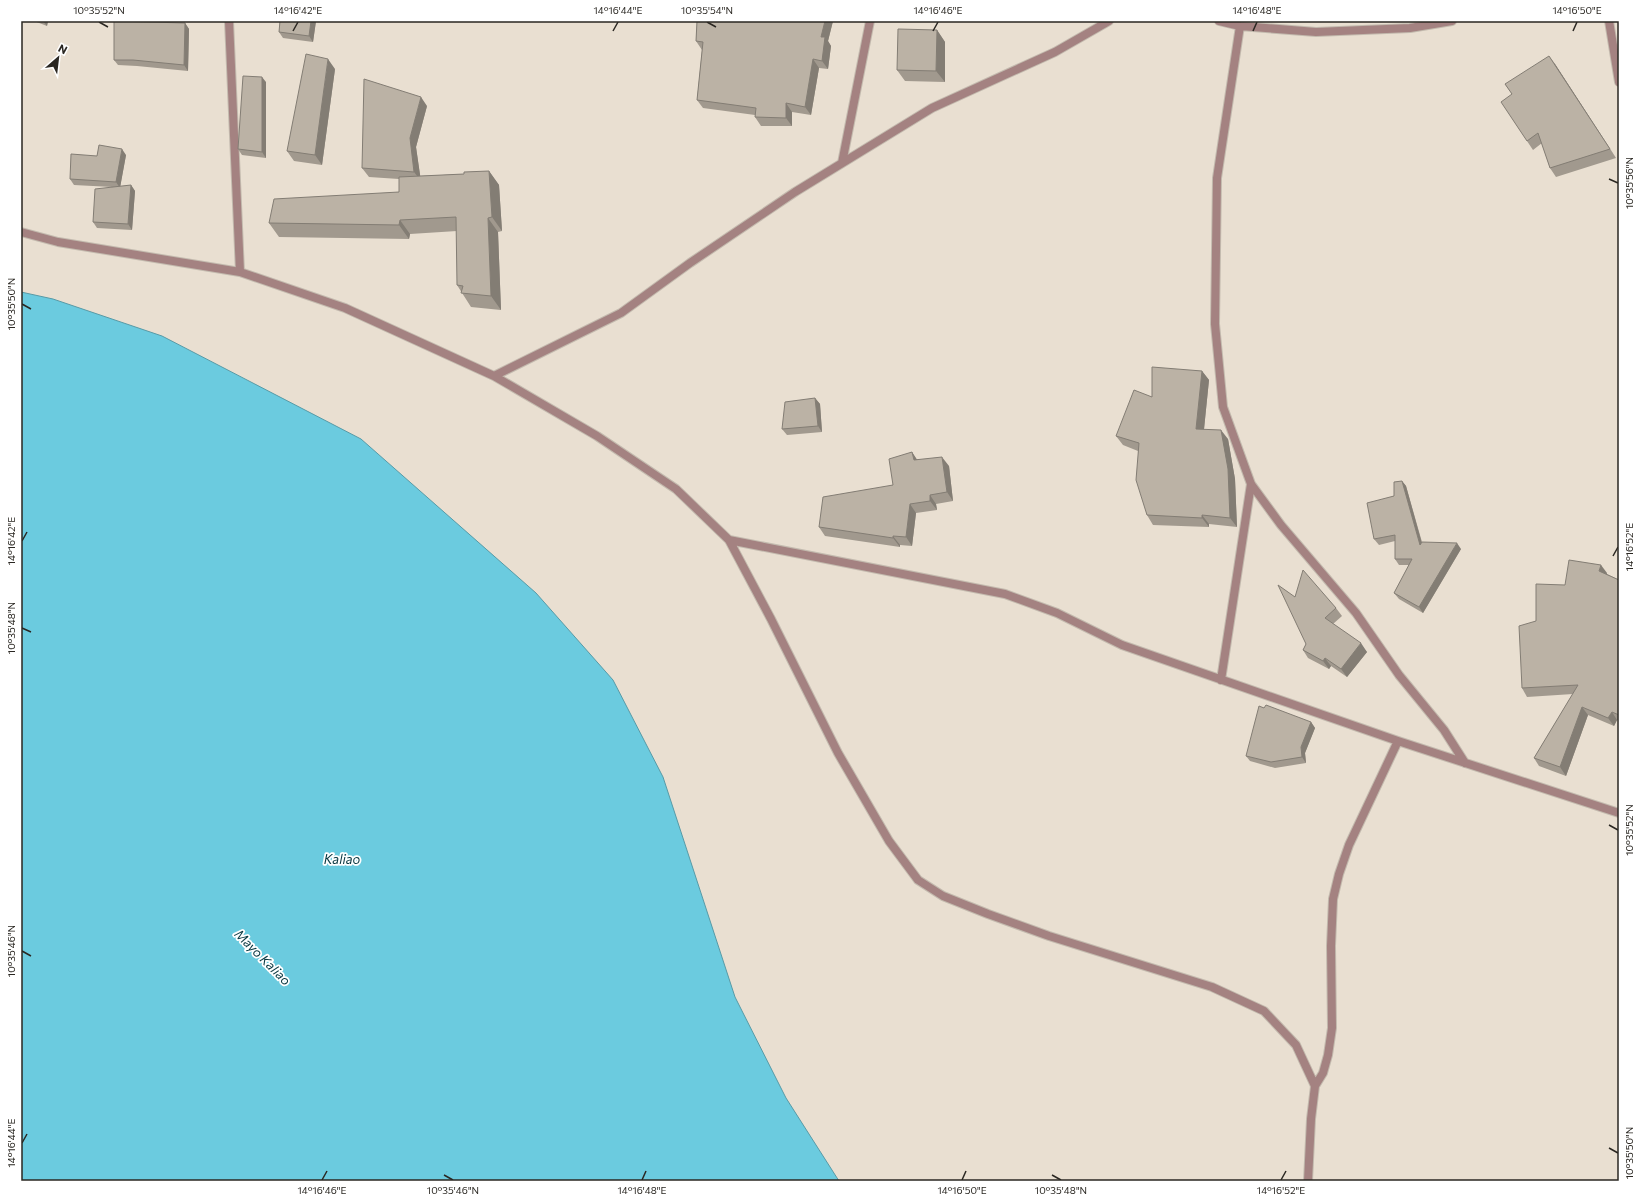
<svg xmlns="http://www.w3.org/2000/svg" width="1640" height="1202" font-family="Commissioner,sans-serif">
  <rect width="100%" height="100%" fill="#e9dfd1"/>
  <path fill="#6bcbdf" stroke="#589aa6" d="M 21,292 L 53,299 L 162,336 L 361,439 L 536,593 L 613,680 L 663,777 L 735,997 L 786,1098 L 839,1181 L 21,1181 Z"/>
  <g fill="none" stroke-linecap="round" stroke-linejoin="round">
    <defs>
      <path id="street" d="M 229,21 L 240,272
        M 1219,21 L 1240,26 L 1316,32 L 1410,28 L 1452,21
        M 1609,21 L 1619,82
        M 1240,26 L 1217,178 L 1215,324 L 1223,407 L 1251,484 L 1281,525 L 1356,613 L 1399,675 L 1444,730 L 1465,763
        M 842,163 L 870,21
        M 21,232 L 58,242 L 240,272 L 345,308 L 494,376 L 597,436 L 676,489 L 729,540 L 771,619 L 838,753 L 889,841 L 918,880 L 943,896 L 988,914 L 1049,936 L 1212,987 L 1264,1011 L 1296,1045 L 1315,1086 L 1311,1119 L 1308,1181
        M 494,376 L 621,313 L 690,263 L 795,192 L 932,108 L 1055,52 L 1109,21
        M 729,540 L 1005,594 L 1057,613 L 1122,645 L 1398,741 L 1619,813
        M 1221,680 L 1251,484
        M 1315,1086 L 1323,1073 L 1328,1055 L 1332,1028 L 1331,946 L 1333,899 L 1339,874 L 1349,845 L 1398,741"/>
    </defs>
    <use href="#street" stroke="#c3baae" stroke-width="10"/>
    <use href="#street" stroke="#a48281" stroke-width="8"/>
  </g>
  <path fill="#a1998e" d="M 34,21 L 48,21 L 47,26 Z
    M 280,21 L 316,21 L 313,42 L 283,38 L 279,32 Z
    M 697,21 L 833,21 L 828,41 L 831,46 L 828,69 L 819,68 L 811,115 L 792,112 L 792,126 L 761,126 L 755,117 L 755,115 L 703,108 L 697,100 L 702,50 L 696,41 Z
    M 185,23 L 189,29 L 188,71 L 137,66 L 118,65 L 114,60 Z
    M 937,30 L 945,42 L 945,82 L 905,81 L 897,70 Z
    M 1555,64 L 1616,158 L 1556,177 L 1550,168 L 1542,143 L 1533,150 L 1527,141 L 1512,94 L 1505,84 Z
    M 335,69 L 322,165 L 294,161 L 287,151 Z
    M 266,82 L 266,158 L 242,155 L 238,149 Z
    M 427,106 L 416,147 L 420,176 L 464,174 L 489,171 L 499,185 L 502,231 L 498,232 L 501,310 L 471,307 L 457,285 L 457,231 L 410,234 L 409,239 L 279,237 L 269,223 L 399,192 L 399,179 L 369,177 L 362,168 Z
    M 126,155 L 120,187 L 131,185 L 135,191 L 132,230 L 97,228 L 93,222 L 112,187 L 74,185 L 70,179 L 97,156 Z
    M 1202,371 L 1209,380 L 1204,429 L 1228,439 L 1235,479 L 1237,527 L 1209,524 L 1209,527 L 1153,525 L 1147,515 L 1138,451 L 1123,445 L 1116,436 L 1152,397 Z
    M 815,398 L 820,404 L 822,432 L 787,435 L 782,429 Z
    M 912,452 L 916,459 L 949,466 L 953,501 L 936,504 L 937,510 L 916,513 L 912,546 L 900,545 L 900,547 L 825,536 L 819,527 L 893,485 Z
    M 1402,481 L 1406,486 L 1422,542 L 1461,549 L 1423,613 L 1399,599 L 1394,593 L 1409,565 L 1399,565 L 1395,559 L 1395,541 L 1379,545 L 1374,539 Z
    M 1607,573 L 1607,574 L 1619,580 L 1619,721 L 1617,720 L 1614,726 L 1588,715 L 1566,776 L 1539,766 L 1534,758 L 1573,694 L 1527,697 L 1522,688 L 1536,621 L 1565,585 Z
    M 1295,597 L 1336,608 L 1342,616 L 1333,624 L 1367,652 L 1347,677 L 1331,666 L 1329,669 L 1308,658 L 1303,650 L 1306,644 Z
    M 1311,722 L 1315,728 L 1305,753 L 1306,763 L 1275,768 L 1250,761 L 1246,756 Z"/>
  <path fill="#837d74" d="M 43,21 L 48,21 L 47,26 Z
    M 311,21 L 316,21 L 313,42 L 309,36 Z
    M 825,21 L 833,21 L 828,41 L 831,46 L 828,69 L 822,61 L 821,37 Z
    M 185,23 L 189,29 L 188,71 L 184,65 Z
    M 937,30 L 945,42 L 945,82 L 936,71 Z
    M 1549,56 L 1555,64 L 1616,158 L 1610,149 Z
    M 328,59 L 335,69 L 322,165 L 315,155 Z
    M 813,59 L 819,68 L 811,115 L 805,107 Z
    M 262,77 L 266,82 L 266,158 L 262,152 Z
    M 421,97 L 427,106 L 416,147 L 421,181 L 414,172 L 410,138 Z
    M 786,103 L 792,112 L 792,126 L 786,118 Z
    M 122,149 L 126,155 L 120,188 L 116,182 Z
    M 489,171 L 499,185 L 502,231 L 492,217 Z
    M 131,185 L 135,191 L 132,230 L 128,224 Z
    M 488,218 L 498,232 L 501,310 L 491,296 Z
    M 400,220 L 410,234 L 409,239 L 399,225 Z
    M 1202,371 L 1209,380 L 1203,439 L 1196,429 Z
    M 815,398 L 820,404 L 822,432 L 818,426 Z
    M 1221,430 L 1228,439 L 1235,479 L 1237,527 L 1230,518 Z
    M 912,452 L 918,461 L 914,460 Z
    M 942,457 L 949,466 L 953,501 L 947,492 Z
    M 1402,481 L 1406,486 L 1424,551 L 1420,545 Z
    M 930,495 L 936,504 L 937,510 L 930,501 Z
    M 910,504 L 916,513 L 912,546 L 906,537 Z
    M 1202,515 L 1209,524 L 1209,527 L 1202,518 Z
    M 893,536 L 900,545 L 900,547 L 893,538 Z
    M 1457,543 L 1461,549 L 1423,613 L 1419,607 Z
    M 1601,565 L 1607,573 L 1605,579 L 1599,571 Z
    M 1361,643 L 1367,652 L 1347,677 L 1341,669 Z
    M 1325,658 L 1331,666 L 1329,669 L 1323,661 Z
    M 1582,707 L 1588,715 L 1566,776 L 1560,767 Z
    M 1612,712 L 1617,720 L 1614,726 L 1608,718 Z
    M 1311,722 L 1315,728 L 1305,753 L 1306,763 L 1302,757 L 1301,747 Z"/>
  <path fill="#bbb2a5" stroke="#837d74" d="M 114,21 L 185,23 L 184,65 L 133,60 L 114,60 Z
    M 280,21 L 311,21 L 309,36 L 279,32 Z
    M 697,21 L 825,21 L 821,37 L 825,37 L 822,61 L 813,59 L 805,107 L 786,103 L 786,118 L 755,117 L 756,108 L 697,100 L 703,42 L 696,41 Z
    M 898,29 L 937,30 L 936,71 L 897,70 Z
    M 306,54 L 328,59 L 315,155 L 287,151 Z
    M 1549,56 L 1610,149 L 1550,168 L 1538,133 L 1527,141 L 1501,102 L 1512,94 L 1505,84 Z
    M 243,76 L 262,77 L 262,152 L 238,149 Z
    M 364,79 L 421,97 L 410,138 L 414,172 L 362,168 Z
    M 99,145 L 122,149 L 116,182 L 70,179 L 71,154 L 97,156 Z
    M 489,171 L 492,217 L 488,218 L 491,296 L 461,293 L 463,286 L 457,285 L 456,217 L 400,220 L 399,225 L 269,223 L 274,199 L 399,192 L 399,177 L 464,174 L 464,172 Z
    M 131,185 L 128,224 L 93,222 L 95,189 Z
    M 1152,367 L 1202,371 L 1196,429 L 1221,430 L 1228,469 L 1230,518 L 1202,515 L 1202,518 L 1147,515 L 1136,480 L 1139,443 L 1116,436 L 1134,390 L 1152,397 Z
    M 815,398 L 818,426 L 782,429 L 785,402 Z
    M 912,452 L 914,460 L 942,457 L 947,492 L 930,495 L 930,501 L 910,504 L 906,537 L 893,536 L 893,538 L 819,527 L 823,497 L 893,485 L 889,459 Z
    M 1402,481 L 1420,545 L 1422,542 L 1457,543 L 1419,607 L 1394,593 L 1412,559 L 1395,559 L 1395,535 L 1374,539 L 1367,503 L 1394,496 L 1394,482 Z
    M 1569,560 L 1601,565 L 1599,571 L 1619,580 L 1619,715 L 1612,712 L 1608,718 L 1582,707 L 1560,767 L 1534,758 L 1578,685 L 1522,688 L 1519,626 L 1536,621 L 1536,584 L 1565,585 Z
    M 1303,570 L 1336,608 L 1325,618 L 1361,643 L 1341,669 L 1325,658 L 1323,661 L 1303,650 L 1306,644 L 1278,585 L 1295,597 Z
    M 1266,705 L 1311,722 L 1301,747 L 1302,757 L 1271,762 L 1246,756 L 1259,706 L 1264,708 Z"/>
  <path fill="none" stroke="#2a2722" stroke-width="1.5" d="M 99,22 L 108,27M 707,22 L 716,27M 293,31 L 298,22M 613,31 L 618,22M 933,31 L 938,22M 1253,31 L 1257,22M 1573,31 L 1577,22M 1609,179 L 1618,183M 22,304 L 31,309M 22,541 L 27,532M 1613,556 L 1618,547M 22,628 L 31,632M 1609,825 L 1618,830M 22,951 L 31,956M 22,1143 L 27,1134M 1609,1148 L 1618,1153M 444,1175 L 453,1180M 1052,1175 L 1061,1180M 322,1180 L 327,1171M 642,1180 L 646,1171M 962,1180 L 966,1171M 1281,1180 L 1286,1171"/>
  <g text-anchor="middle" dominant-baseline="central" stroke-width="3.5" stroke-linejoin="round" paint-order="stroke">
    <g font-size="13" font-style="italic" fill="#083740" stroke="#fff">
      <text x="342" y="859">Kaliao</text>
      <text transform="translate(263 957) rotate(45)">Mayo Kaliao</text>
    </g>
  </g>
  <rect width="1640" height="1202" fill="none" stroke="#ffffff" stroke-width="44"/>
  <g transform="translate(58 58) rotate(28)" stroke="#ffffff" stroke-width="3" paint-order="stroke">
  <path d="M0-3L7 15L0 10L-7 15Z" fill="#2a2722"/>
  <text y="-6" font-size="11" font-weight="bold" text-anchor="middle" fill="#2a2722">N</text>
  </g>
  <rect x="22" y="22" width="1596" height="1158" fill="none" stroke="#2a2722" stroke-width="1.5"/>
  <g font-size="10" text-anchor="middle" fill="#2a2722">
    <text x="99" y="14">10°35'52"N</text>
    <text x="298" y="14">14°16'42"E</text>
    <text x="618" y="14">14°16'44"E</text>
    <text x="707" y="14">10°35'54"N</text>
    <text x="938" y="14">14°16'46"E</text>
    <text x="1257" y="14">14°16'48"E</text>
    <text x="1577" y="14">14°16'50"E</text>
    <text transform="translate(1629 183) rotate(-90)" y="4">10°35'56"N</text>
    <text transform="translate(11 304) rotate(-90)" y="4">10°35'50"N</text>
    <text transform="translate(11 541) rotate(-90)" y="4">14°16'42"E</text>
    <text transform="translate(1629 547) rotate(-90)" y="4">14°16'52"E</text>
    <text transform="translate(11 628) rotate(-90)" y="4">10°35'48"N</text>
    <text transform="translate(1629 830) rotate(-90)" y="4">10°35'52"N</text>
    <text transform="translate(11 951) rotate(-90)" y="4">10°35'46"N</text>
    <text transform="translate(11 1143) rotate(-90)" y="4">14°16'44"E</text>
    <text transform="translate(1629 1153) rotate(-90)" y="4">10°35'50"N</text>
    <text x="322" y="1194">14°16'46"E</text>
    <text x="453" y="1194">10°35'46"N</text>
    <text x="642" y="1194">14°16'48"E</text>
    <text x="962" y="1194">14°16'50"E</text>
    <text x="1061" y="1194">10°35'48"N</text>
    <text x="1281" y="1194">14°16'52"E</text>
  </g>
</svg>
